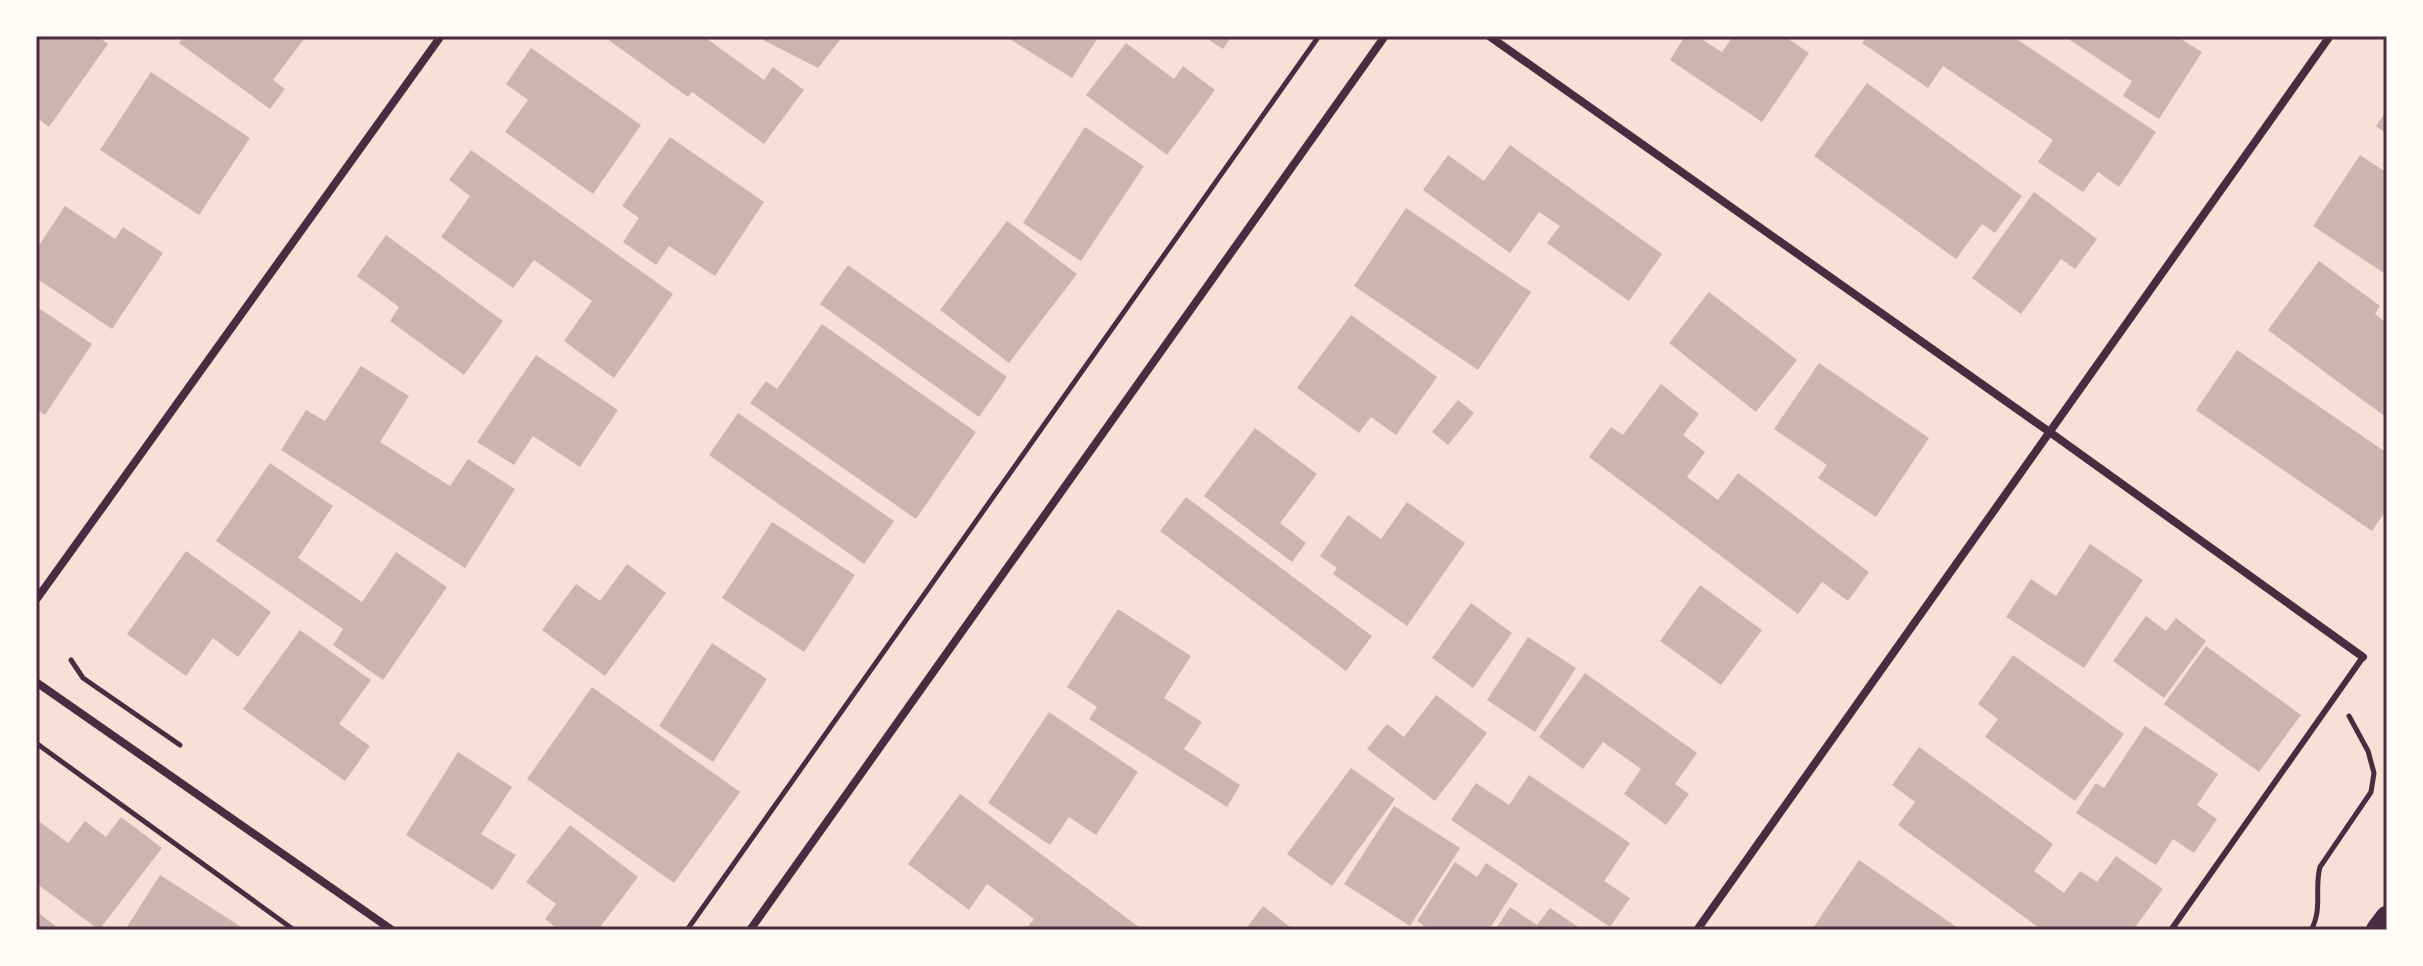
<svg xmlns="http://www.w3.org/2000/svg" width="2423" height="966" font-family="Mulish,sans-serif">
  <rect width="100%" height="100%" fill="#f7e1d7"/>
  <path fill="#ccb4b1" d="M 36,36 L 97,36 L 108,44 L 49,127 L 36,117 Z
    M 184,36 L 300,36 L 304,39 L 273,80 L 285,89 L 270,109 L 179,43 Z
    M 603,36 L 703,36 L 764,80 L 773,67 L 804,90 L 764,144 L 692,92 L 688,97 Z
    M 766,36 L 843,36 L 818,68 L 763,40 Z
    M 1005,36 L 1099,36 L 1072,78 Z
    M 1203,36 L 1232,36 L 1223,49 Z
    M 1685,36 L 1697,36 L 1722,52 L 1733,36 L 1784,36 L 1809,53 L 1762,122 L 1670,60 Z
    M 1867,36 L 2012,36 L 2156,132 L 2119,187 L 2098,172 L 2083,192 L 2038,162 L 2053,140 L 1943,66 L 1928,88 L 1862,43 Z
    M 2064,36 L 2176,36 L 2202,52 L 2159,119 L 2123,96 L 2132,81 Z
    M 1126,43 L 1174,79 L 1183,66 L 1215,90 L 1167,155 L 1086,95 Z
    M 531,48 L 641,125 L 593,194 L 505,132 L 528,100 L 506,84 Z
    M 151,72 L 250,138 L 199,215 L 100,150 Z
    M 1867,83 L 2022,196 L 1995,233 L 1982,224 L 1956,259 L 1814,156 Z
    M 2387,110 L 2387,134 L 2376,126 Z
    M 1085,127 L 1144,166 L 1081,261 L 1023,223 Z
    M 670,137 L 764,202 L 715,276 L 669,246 L 656,265 L 623,242 L 639,218 L 622,206 Z
    M 1510,145 L 1662,254 L 1629,301 L 1547,243 L 1560,226 L 1539,212 L 1510,253 L 1423,190 L 1448,155 L 1484,181 Z
    M 471,150 L 673,294 L 614,378 L 564,341 L 592,301 L 534,260 L 513,288 L 441,237 L 470,196 L 449,180 Z
    M 2360,155 L 2387,173 L 2387,275 L 2313,226 Z
    M 2034,192 L 2097,239 L 2075,269 L 2061,259 L 2021,314 L 1972,278 Z
    M 65,206 L 115,239 L 123,227 L 163,253 L 112,329 L 36,278 L 36,250 Z
    M 1406,208 L 1531,292 L 1478,370 L 1354,286 Z
    M 1007,221 L 1077,274 L 1009,363 L 940,310 Z
    M 386,235 L 503,321 L 464,375 L 390,321 L 399,307 L 357,276 Z
    M 2319,261 L 2380,306 L 2375,314 L 2387,323 L 2387,418 L 2268,330 Z
    M 848,265 L 1007,377 L 979,417 L 820,304 Z
    M 1709,292 L 1797,360 L 1756,412 L 1669,343 Z
    M 36,306 L 92,344 L 45,415 L 36,409 Z
    M 1351,315 L 1437,377 L 1396,435 L 1371,417 L 1359,433 L 1297,388 Z
    M 822,324 L 976,432 L 916,519 L 750,403 L 766,381 L 777,389 Z
    M 2237,350 L 2387,453 L 2387,509 L 2372,531 L 2196,410 Z
    M 536,355 L 618,410 L 580,467 L 533,436 L 514,465 L 477,442 Z
    M 1819,363 L 1929,438 L 1876,517 L 1818,478 L 1827,465 L 1774,429 Z
    M 361,366 L 409,396 L 380,442 L 450,486 L 468,459 L 515,489 L 465,568 L 281,450 L 306,410 L 325,421 Z
    M 1661,384 L 1699,414 L 1683,435 L 1705,452 L 1687,477 L 1718,500 L 1738,473 L 1869,572 L 1848,601 L 1822,582 L 1798,614 L 1589,457 L 1611,427 L 1623,435 Z
    M 1458,400 L 1474,413 L 1448,445 L 1432,432 Z
    M 738,413 L 894,521 L 864,564 L 709,455 Z
    M 1255,428 L 1317,474 L 1280,523 L 1306,543 L 1292,562 L 1204,496 Z
    M 270,463 L 333,506 L 298,558 L 362,602 L 396,552 L 447,587 L 383,680 L 333,645 L 343,629 L 216,541 Z
    M 1186,497 L 1372,636 L 1346,671 L 1160,531 Z
    M 1407,502 L 1465,543 L 1407,626 L 1333,574 L 1337,568 L 1320,556 L 1348,515 L 1381,539 Z
    M 772,522 L 855,575 L 804,652 L 722,598 Z
    M 2090,544 L 2143,580 L 2084,668 L 2006,617 L 2031,579 L 2056,596 Z
    M 186,551 L 271,612 L 238,657 L 213,638 L 186,676 L 127,634 Z
    M 627,564 L 666,593 L 605,676 L 542,630 L 576,584 L 600,601 Z
    M 1700,585 L 1762,630 L 1721,685 L 1660,641 Z
    M 1471,603 L 1512,633 L 1473,688 L 1432,658 Z
    M 1118,609 L 1191,656 L 1164,698 L 1202,722 L 1184,749 L 1240,785 L 1227,807 L 1089,719 L 1097,707 L 1067,687 Z
    M 2146,616 L 2166,631 L 2176,618 L 2206,641 L 2164,698 L 2113,661 Z
    M 300,630 L 371,680 L 339,724 L 370,746 L 345,781 L 243,709 Z
    M 1528,637 L 1576,668 L 1535,732 L 1487,700 Z
    M 712,643 L 767,679 L 713,762 L 659,726 Z
    M 2206,646 L 2301,715 L 2259,772 L 2164,704 Z
    M 2013,655 L 2124,734 L 2075,801 L 1985,737 L 1998,719 L 1978,704 Z
    M 1585,673 L 1697,753 L 1675,784 L 1689,794 L 1666,825 L 1624,794 L 1641,769 L 1603,742 L 1583,769 L 1539,737 Z
    M 592,687 L 740,792 L 674,883 L 527,779 Z
    M 1436,695 L 1487,733 L 1435,801 L 1367,749 L 1387,724 L 1404,737 Z
    M 1049,712 L 1138,772 L 1096,835 L 1069,817 L 1050,845 L 988,803 Z
    M 2145,726 L 2218,774 L 2197,805 L 2217,819 L 2194,853 L 2173,839 L 2156,865 L 2076,813 L 2096,783 L 2104,788 Z
    M 1919,747 L 2053,844 L 2034,871 L 2064,893 L 2080,871 L 2097,882 L 2116,856 L 2163,889 L 2133,930 L 2042,930 L 1898,825 L 1915,802 L 1892,785 Z
    M 458,752 L 512,787 L 481,834 L 516,855 L 493,890 L 406,835 Z
    M 1351,768 L 1395,799 L 1332,886 L 1287,854 Z
    M 1529,775 L 1630,843 L 1604,881 L 1630,898 L 1610,927 L 1451,820 L 1476,783 L 1509,805 Z
    M 960,794 L 1143,930 L 1030,930 L 1027,928 L 1034,919 L 987,884 L 969,910 L 908,864 Z
    M 1394,806 L 1460,848 L 1410,926 L 1344,884 Z
    M 121,817 L 162,848 L 99,930 L 36,883 L 36,819 L 68,843 L 85,821 L 106,837 Z
    M 570,825 L 638,877 L 598,930 L 559,930 L 545,919 L 556,904 L 526,882 Z
    M 1859,860 L 1961,930 L 1815,930 L 1813,928 Z
    M 1455,862 L 1477,877 L 1486,863 L 1518,884 L 1489,930 L 1430,930 L 1417,921 Z
    M 160,875 L 246,930 L 125,930 Z
    M 1263,906 L 1294,930 L 1245,930 Z
    M 1510,907 L 1537,925 L 1550,908 L 1583,930 L 1495,930 Z
    M 36,911 L 61,930 L 36,930 Z"/>
  <g fill="none" stroke-linecap="round" stroke-linejoin="round">
    <path stroke="#4a2c40" stroke-width="5" d="M 71,660 L 83,678 L 180,745
      M 36,743 L 294,930
      M 687,930 L 1319,36
      M 2311,930 C 2323,909 2314,889 2320,867 L 2371,792 L 2374,773 L 2368,751 L 2349,716"/>
    <path stroke="#4a2c40" stroke-width="6" d="M 2171,930 L 2363,657"/>
    <path stroke="#4a2c40" stroke-width="8" d="M 1489,36 L 2051,433 L 2363,657
      M 36,600 L 441,36
      M 36,682 L 392,930
      M 750,930 L 1385,36
      M 1697,930 L 2330,36"/>
    <path stroke="#4a2c40" stroke-width="24" d="M 2378,930 L 2387,918"/>
  </g>
  <rect width="2423" height="966" fill="none" stroke="#fffaf5" stroke-width="76"/>
  <rect x="38" y="38" width="2347" height="890" fill="none" stroke="#4a2c40" stroke-width="3"/>
</svg>
